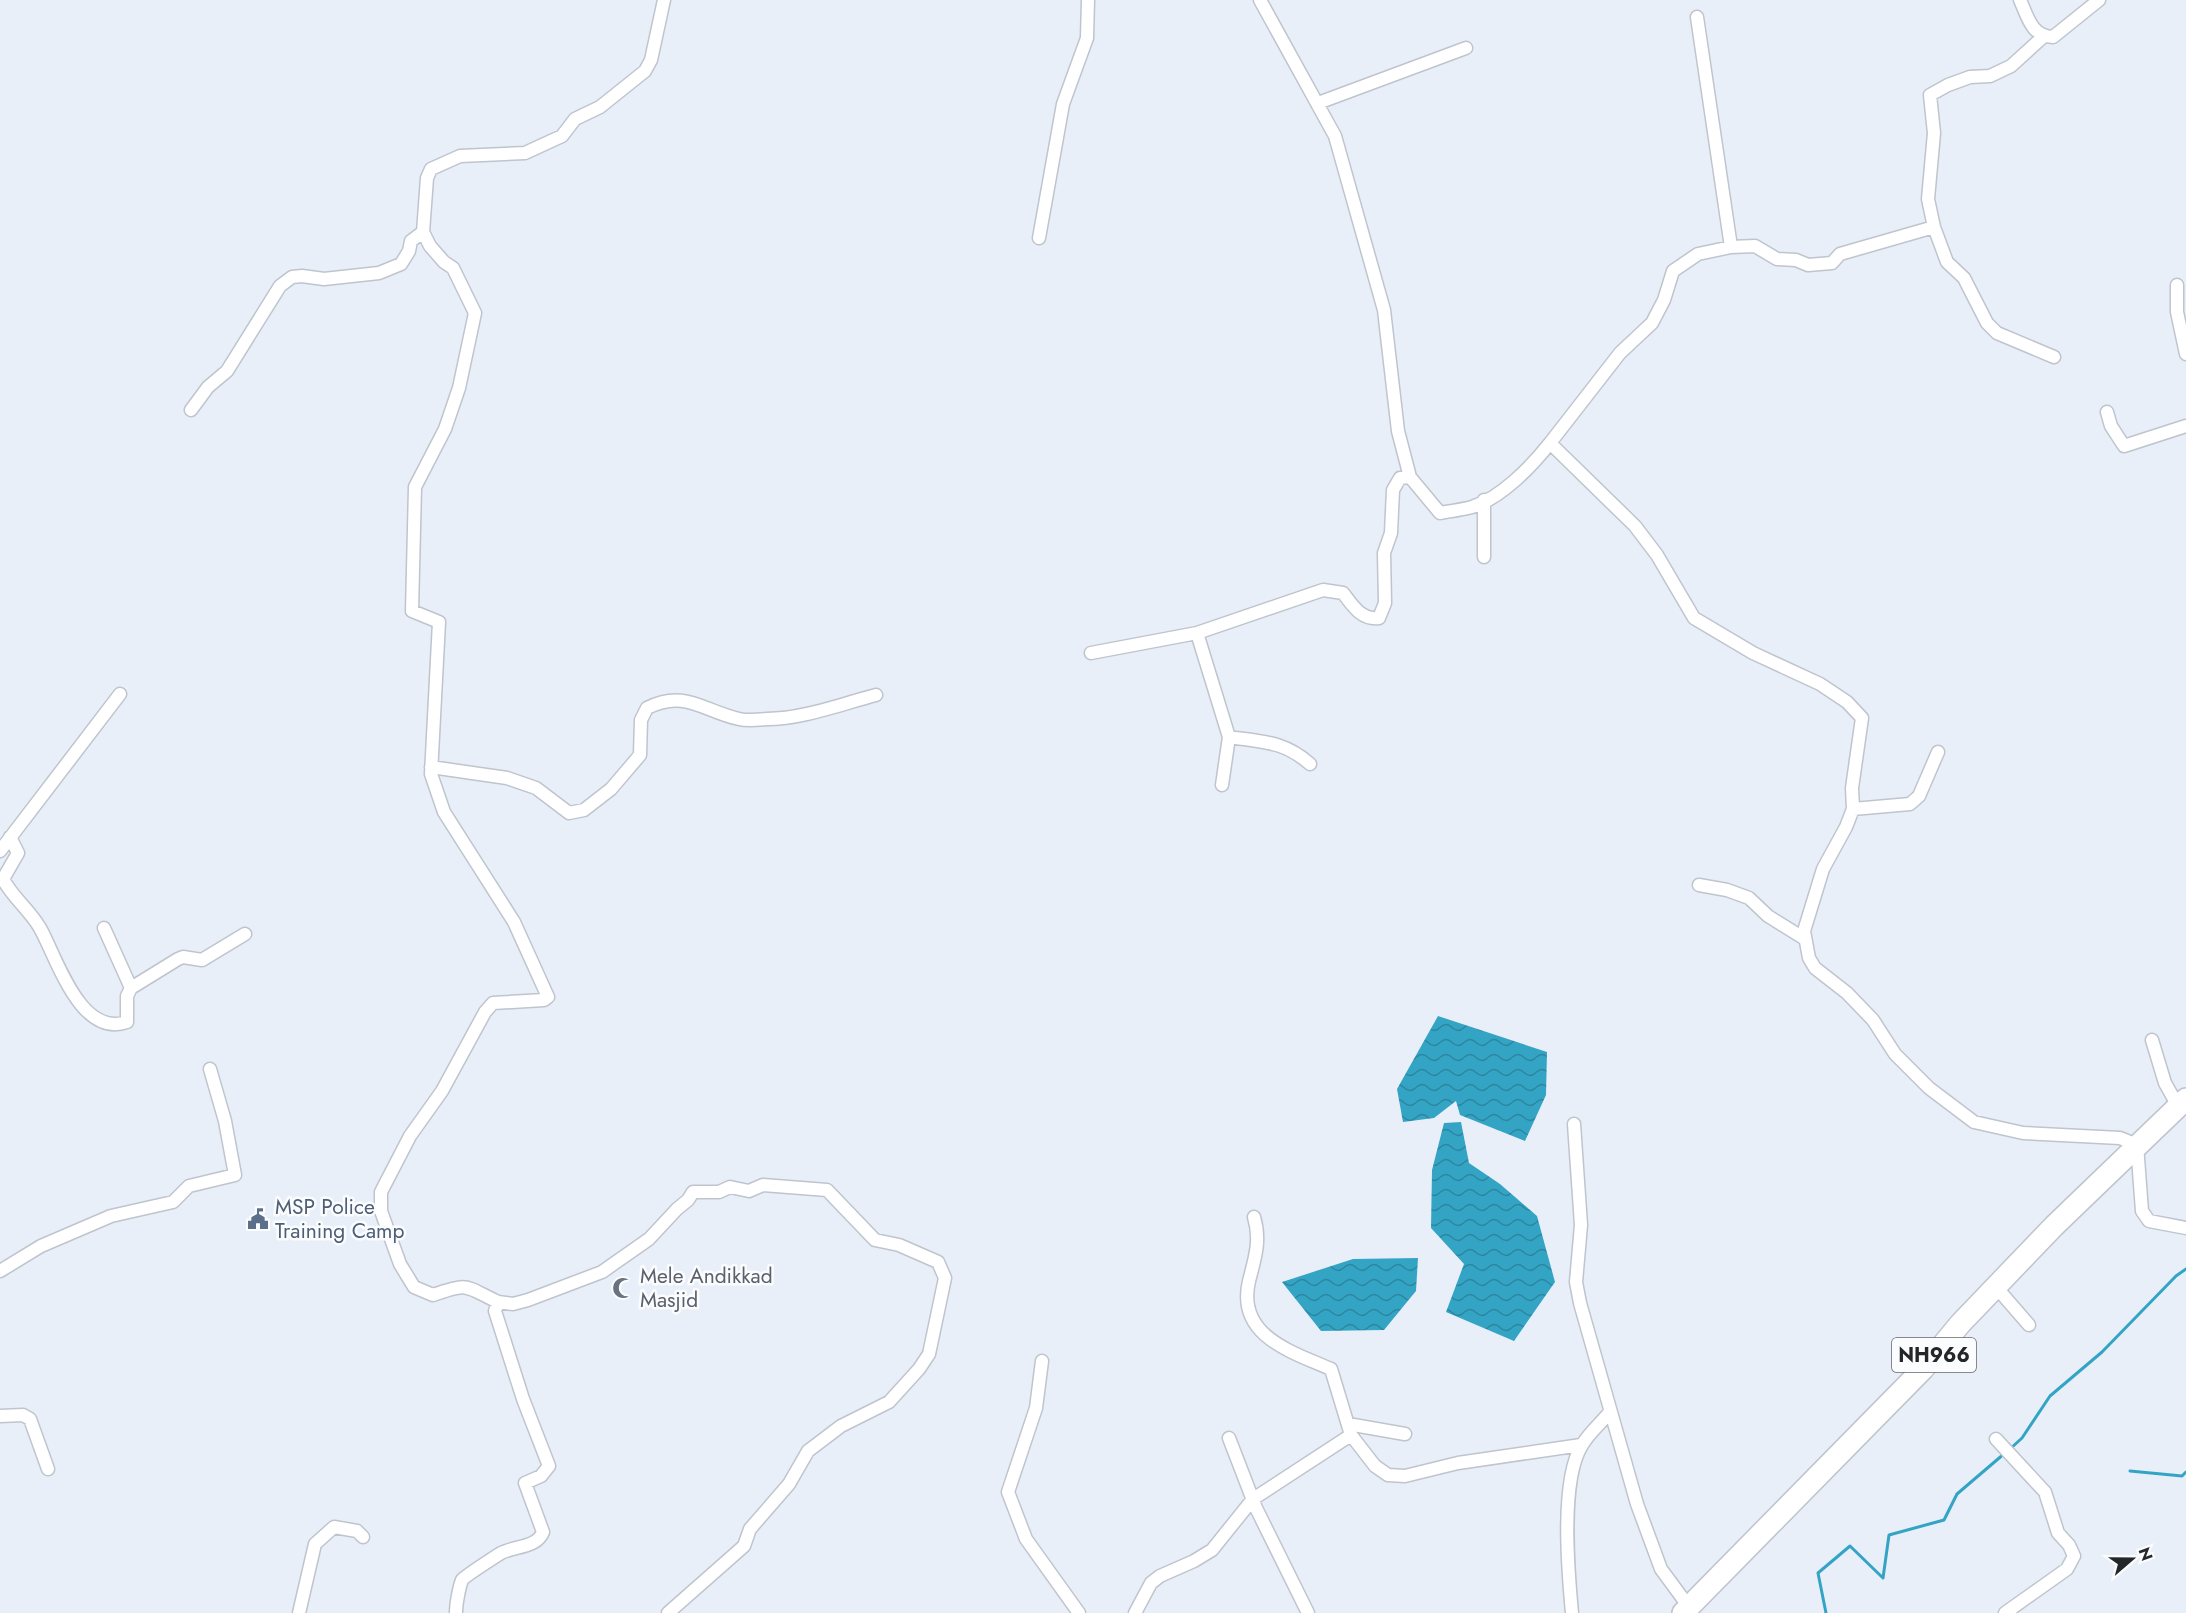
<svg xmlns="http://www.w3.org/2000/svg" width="2186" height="1613" font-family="Jost,sans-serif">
  <defs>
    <pattern id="water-waves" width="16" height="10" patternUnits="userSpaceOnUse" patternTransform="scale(1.5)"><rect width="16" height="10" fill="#34a4c5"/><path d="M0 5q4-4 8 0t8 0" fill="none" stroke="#2c86a0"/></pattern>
  </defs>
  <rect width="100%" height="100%" fill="#e9eff9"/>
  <path fill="url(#water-waves)" d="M 1438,1016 L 1547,1052 L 1546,1095 L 1525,1141 L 1460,1115 L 1456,1101 L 1434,1118 L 1403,1122 L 1397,1089 Z
    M 1461,1122 L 1469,1163 L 1500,1184 L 1537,1216 L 1555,1282 L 1514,1341 L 1446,1312 L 1464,1264 L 1431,1228 L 1432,1170 L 1444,1123 Z
    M 1418,1258 L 1416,1291 L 1384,1330 L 1321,1331 L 1282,1282 L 1353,1259 Z"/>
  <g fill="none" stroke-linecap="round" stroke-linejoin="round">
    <path stroke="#34a4c5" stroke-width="3" d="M 2010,1449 L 2022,1438 L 2050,1396 L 2102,1352 L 2176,1276 L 2186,1269
      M 2130,1471 L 2182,1476 L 2186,1472
      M 1826,1613 L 1818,1573 L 1850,1546 L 1883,1578 L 1889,1535 L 1944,1520 L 1957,1494 L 2005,1453"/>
    <defs>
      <path id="street" d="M 1260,0 L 1335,136 L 1384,310 L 1398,431 L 1410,477 L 1440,513 C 1450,511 1461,510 1472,507 C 1501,498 1531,467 1550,443 L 1635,526 L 1657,555 L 1694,618 L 1753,653 L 1820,684 L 1847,702 L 1862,718 L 1852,788 L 1853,809 L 1846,827 L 1823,869 L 1804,931 L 1809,958 L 1815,968 L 1847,993 L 1873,1020 L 1895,1054 L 1929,1088 L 1974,1122 L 2023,1133 L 2120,1138 L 2137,1145 L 2142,1211 L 2149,1221 L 2186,1228
        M 2020,0 C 2028,17 2031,36 2053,37 L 2099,0
        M 1697,17 L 1731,247
        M 2044,36 L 2011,66 L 1990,76 L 1970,77 L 1948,85 L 1930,95 L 1934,133 L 1928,199 L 1934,227 L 1947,262 L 1964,278 L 1987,323 L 1997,333 L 2054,357
        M 1318,103 L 1466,48
        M 1039,238 L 1063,104 L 1087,38 L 1088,0
        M 2177,285 L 2177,312 L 2186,354
        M 191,410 L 208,387 L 227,371 L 280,286 L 292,277 L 302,276 L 324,279 L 379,273 L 401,264 L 409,251 L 411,241 L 423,232
        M 2107,412 L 2111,426 L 2124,446 L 2186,426
        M 1550,443 L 1620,353 L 1652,323 L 1664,300 L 1673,271 L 1698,254 L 1731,247 L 1755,246 L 1777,259 L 1796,260 L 1808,265 L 1832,263 L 1840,254 L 1934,227
        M 1484,500 L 1484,557
        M 1091,653 L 1197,633
        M 1229,737 C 1263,742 1284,741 1310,764
        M 431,767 L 507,778 L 536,788 L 569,813 L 584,810 L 611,789 L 640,755 L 641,720 L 647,708 C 685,689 703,711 739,719 C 747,721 758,720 767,719 C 803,719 841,704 876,695
        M 1222,785 L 1229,737 L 1197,633 L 1323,590 L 1343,593 C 1353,606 1361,620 1379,618 L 1385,603 L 1384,553 L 1391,533 L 1393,490 L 1400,478 L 1410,477
        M 1853,809 L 1910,804 L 1919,796 L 1938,752
        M 10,837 L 18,853 L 3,879 C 12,897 30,910 40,928 C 57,958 80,1038 127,1022 L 127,996 L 131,988 L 178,959 L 183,957 L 202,960 L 245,934
        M 0,851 L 120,694
        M 1699,885 L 1727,890 L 1749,898 L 1768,916 L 1805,939
        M 104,928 L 131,988
        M 2152,1040 L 2165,1083 L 2178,1106
        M 1574,1124 L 1581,1225 L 1576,1282 L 1580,1303 L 1637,1504 L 1661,1569 L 1689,1607
        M 1254,1217 C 1261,1240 1255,1258 1249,1281 C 1236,1336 1292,1352 1331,1369 L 1351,1435 L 1375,1466 L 1388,1475 L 1405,1476 L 1458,1463 L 1581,1445
        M 0,1271 L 41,1246 L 111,1216 L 173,1202 L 189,1186 L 235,1175 L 225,1121 L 210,1069
        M 1996,1287 L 2029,1325
        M 498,1302 C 464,1286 470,1282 433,1295 L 414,1287 L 400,1264 L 381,1211 L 381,1192 L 410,1136 L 442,1091 L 485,1012 L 493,1003 L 544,1000 L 548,997 L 514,922 L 444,812 L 431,774 L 439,622 L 412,611 L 415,487 L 445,429 L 459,388 L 475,313 L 453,268 L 444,262 L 430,246 L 423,232 L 427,178 L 431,169 L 460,156 L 525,153 L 562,136 L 575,119 L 600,107 L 645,71 L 651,60 L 664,0
        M 1042,1361 L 1036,1408 L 1008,1492 L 1026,1539 L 1079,1613
        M 0,1416 L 23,1415 L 30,1419 L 48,1469
        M 1348,1424 L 1405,1434
        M 1229,1438 L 1256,1508 L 1308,1613
        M 1996,1439 L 2045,1492 L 2058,1533 L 2069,1545 L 2074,1556 L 2067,1569 L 2005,1613
        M 299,1613 L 315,1544 L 334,1527 L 357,1531 L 363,1537
        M 456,1613 C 456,1604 459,1588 462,1580 C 465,1576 495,1557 501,1553 C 514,1546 537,1548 543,1532 L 525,1483 L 541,1476 L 549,1466 L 523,1399 L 495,1311 L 498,1302 L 513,1304 L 528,1300 L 602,1272 L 649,1239 L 677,1209 L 688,1200 L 693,1192 L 719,1192 L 730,1187 L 749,1191 L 763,1185 L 827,1190 L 875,1240 L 899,1245 L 938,1262 L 945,1278 L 929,1354 L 919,1369 L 889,1402 L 841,1426 L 808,1451 L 789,1484 L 750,1529 L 744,1546 L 668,1613
        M 1135,1613 L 1151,1583 L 1160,1576 L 1194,1561 L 1212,1550 L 1253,1499 L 1351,1435
        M 1572,1613 C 1568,1571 1560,1480 1582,1445 C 1589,1433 1601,1423 1609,1413"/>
      <path id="highway" d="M 1683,1613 L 1923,1369 L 1960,1324 L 2054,1226 L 2186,1099"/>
    </defs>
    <use href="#street" stroke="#bfc4cd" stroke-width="15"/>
    <use href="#highway" stroke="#bfc4cd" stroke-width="24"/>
    <use href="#street" stroke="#fff" stroke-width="12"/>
    <use href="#highway" stroke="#fff" stroke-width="21"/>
  </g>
  <defs>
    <symbol id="civic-bare" viewBox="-9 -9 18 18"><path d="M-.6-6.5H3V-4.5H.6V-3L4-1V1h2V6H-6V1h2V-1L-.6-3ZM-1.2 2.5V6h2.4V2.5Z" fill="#5c6f8a" stroke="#fbfcfe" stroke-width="2.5" paint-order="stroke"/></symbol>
    <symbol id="mosque-bare" viewBox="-9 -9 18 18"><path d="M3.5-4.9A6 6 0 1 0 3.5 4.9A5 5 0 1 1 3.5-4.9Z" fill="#6b7280" stroke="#fbfcfe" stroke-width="2.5" paint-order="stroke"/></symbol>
  </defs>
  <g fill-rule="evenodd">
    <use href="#civic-bare" x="243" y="1204" width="30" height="30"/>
    <use href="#mosque-bare" x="608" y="1273" width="30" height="30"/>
  </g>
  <g text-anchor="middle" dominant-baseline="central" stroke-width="5" stroke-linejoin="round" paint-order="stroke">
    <rect fill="#fbfcfe" stroke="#64676a" stroke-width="1.5" x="1892" y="1338" width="84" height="34" rx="4.5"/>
    <g font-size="20" font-weight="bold" fill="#24272a">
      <text x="1934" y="1355">NH966</text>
    </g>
    <g font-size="21" fill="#4e5e75" stroke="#fbfcfe" text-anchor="start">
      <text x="275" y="1207">MSP Police<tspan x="275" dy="24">Training Camp</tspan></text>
    </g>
    <g font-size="21" fill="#5b616d" stroke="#fbfcfe" text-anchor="start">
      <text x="640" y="1276">Mele Andikkad<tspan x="640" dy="24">Masjid</tspan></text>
    </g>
  </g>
  <g transform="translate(2132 1559) rotate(70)" stroke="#fbfcfe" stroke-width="4.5" paint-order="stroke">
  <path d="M0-4.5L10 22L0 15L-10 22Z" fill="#24272a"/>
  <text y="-9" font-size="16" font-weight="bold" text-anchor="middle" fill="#24272a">N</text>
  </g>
</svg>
